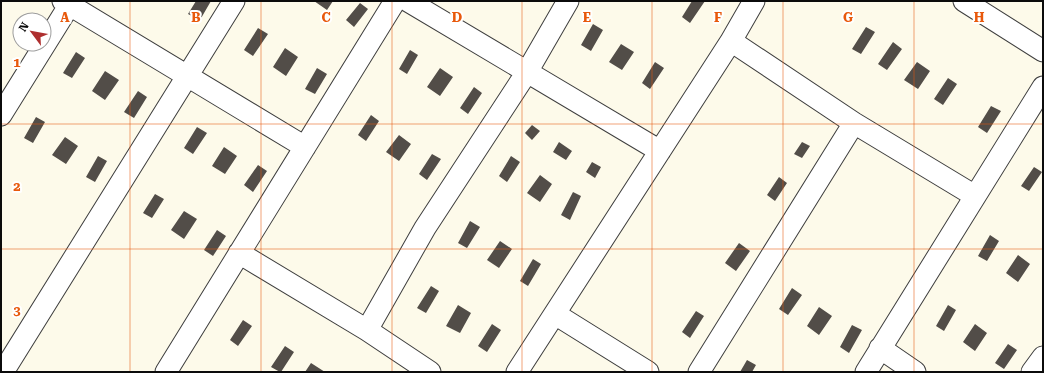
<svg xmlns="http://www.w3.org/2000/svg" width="1044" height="373" font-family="'Roboto Serif',serif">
  <rect width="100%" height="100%" fill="#fdfaea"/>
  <path fill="#524d48" d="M 196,1 L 211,1 L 200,20 L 188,14 Z
    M 314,1 L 333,1 L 327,10 Z
    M 692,1 L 705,1 L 690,23 L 682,17 Z
    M 360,3 L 368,9 L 354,27 L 346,20 Z
    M 593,24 L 603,30 L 591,51 L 581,45 Z
    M 866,27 L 875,32 L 861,54 L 852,49 Z
    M 258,28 L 268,34 L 253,56 L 244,50 Z
    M 893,42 L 902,49 L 887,70 L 878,64 Z
    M 621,44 L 634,52 L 622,70 L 609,62 Z
    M 285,48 L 298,57 L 286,76 L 273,67 Z
    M 410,50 L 418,55 L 407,74 L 399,69 Z
    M 76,52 L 85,58 L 72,78 L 63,73 Z
    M 655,62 L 664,68 L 650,89 L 642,83 Z
    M 917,62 L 930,71 L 918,89 L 904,80 Z
    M 317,68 L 327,74 L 315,94 L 305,89 Z
    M 440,68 L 453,77 L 440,96 L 427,87 Z
    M 105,71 L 119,80 L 105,100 L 92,91 Z
    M 948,78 L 957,84 L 943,105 L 934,99 Z
    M 474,87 L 482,93 L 468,114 L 460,108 Z
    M 138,91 L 147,97 L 134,118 L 124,112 Z
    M 991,106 L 1001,111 L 987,133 L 978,127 Z
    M 371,115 L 379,121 L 366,141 L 358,135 Z
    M 36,117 L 45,122 L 33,143 L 24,138 Z
    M 532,125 L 540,131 L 532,140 L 525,133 Z
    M 197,127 L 207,133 L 193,154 L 184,148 Z
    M 399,135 L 411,144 L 399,161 L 386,152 Z
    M 65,137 L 78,146 L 66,164 L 52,155 Z
    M 559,142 L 572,151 L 566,160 L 553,152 Z
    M 802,142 L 810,146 L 802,158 L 794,154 Z
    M 224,147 L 237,156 L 225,174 L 212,166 Z
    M 432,154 L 441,159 L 427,180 L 419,174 Z
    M 98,156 L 107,161 L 95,182 L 86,177 Z
    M 511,156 L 520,162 L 507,182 L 499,176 Z
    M 592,162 L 601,167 L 595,178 L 586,172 Z
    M 258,165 L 267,171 L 253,192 L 244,185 Z
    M 1034,167 L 1042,172 L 1029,191 L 1021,186 Z
    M 540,175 L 552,184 L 540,202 L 527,193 Z
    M 779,177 L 787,183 L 775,201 L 767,195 Z
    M 573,192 L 581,196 L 570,220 L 561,215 Z
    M 155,194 L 164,199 L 152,218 L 143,213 Z
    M 184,211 L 197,219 L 184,239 L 171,230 Z
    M 470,221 L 480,227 L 467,248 L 458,243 Z
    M 217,230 L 226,236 L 213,256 L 204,250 Z
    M 990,235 L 999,241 L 987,261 L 978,256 Z
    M 500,241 L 512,249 L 499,268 L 487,260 Z
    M 739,243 L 750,251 L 736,271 L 725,263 Z
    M 1018,255 L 1030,264 L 1018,282 L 1006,273 Z
    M 533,259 L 541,264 L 528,286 L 520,281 Z
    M 431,286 L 439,291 L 426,313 L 417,308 Z
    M 792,288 L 802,295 L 788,315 L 779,309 Z
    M 458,305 L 471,313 L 460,333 L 446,326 Z
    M 948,305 L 956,310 L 944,331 L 936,326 Z
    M 819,307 L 832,316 L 819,335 L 807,326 Z
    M 696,311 L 704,316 L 690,338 L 682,332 Z
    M 243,320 L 252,326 L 238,346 L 230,340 Z
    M 492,324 L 501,330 L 487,352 L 478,346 Z
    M 975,324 L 987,333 L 975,351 L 963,342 Z
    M 852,325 L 862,330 L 849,353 L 840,347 Z
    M 1008,344 L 1017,350 L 1004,369 L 995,363 Z
    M 285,346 L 294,352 L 281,372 L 280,372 L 271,367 Z
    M 747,360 L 756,365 L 752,372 L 740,372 Z
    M 311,363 L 325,372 L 305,372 Z"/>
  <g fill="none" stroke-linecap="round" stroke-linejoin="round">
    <defs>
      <path id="minor" d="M 63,1 L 305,147
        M 408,1 L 660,151
        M 964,1 L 1043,51
        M 731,41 L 854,123 L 975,196
        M 1,115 L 72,1
        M 239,253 L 367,330 L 430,372
        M 555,314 L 648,372
        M 367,330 L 425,228 L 527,72 L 568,1
        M 880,348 L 915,372
        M 3,372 L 234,1
        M 166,372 L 395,1
        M 517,372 L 731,41 L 754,1
        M 699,372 L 854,123
        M 866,372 L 1043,87
        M 1032,372 L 1043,357"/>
    </defs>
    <use href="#minor" stroke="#3e3e3e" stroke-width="23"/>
    <use href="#minor" stroke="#fff" stroke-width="21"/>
  </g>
  <path fill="none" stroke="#e8590c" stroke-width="1" stroke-opacity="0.55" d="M 130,1 L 130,372M 261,1 L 261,372M 392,1 L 392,372M 522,1 L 522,372M 652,1 L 652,372M 783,1 L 783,372M 914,1 L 914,372M 1,124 L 1043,124M 1,249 L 1043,249"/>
  <g font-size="13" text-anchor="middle" font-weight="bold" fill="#e8590c" stroke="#fff" stroke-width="4" stroke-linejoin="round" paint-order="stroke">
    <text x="65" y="22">A</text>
    <text x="196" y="22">B</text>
    <text x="326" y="22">C</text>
    <text x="457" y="22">D</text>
    <text x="587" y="22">E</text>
    <text x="718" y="22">F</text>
    <text x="848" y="22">G</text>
    <text x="979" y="22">H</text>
    <text x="17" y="67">1</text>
    <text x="17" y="191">2</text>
    <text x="17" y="315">3</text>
  </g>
  <rect width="1044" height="373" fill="none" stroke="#0b0b0b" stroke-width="4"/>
  <g transform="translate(32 32) rotate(302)"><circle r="19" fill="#ffffff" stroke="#9d9d9d"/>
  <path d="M0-3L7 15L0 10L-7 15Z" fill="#ae2f2f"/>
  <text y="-6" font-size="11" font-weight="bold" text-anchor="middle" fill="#0b0b0b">N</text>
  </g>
</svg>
